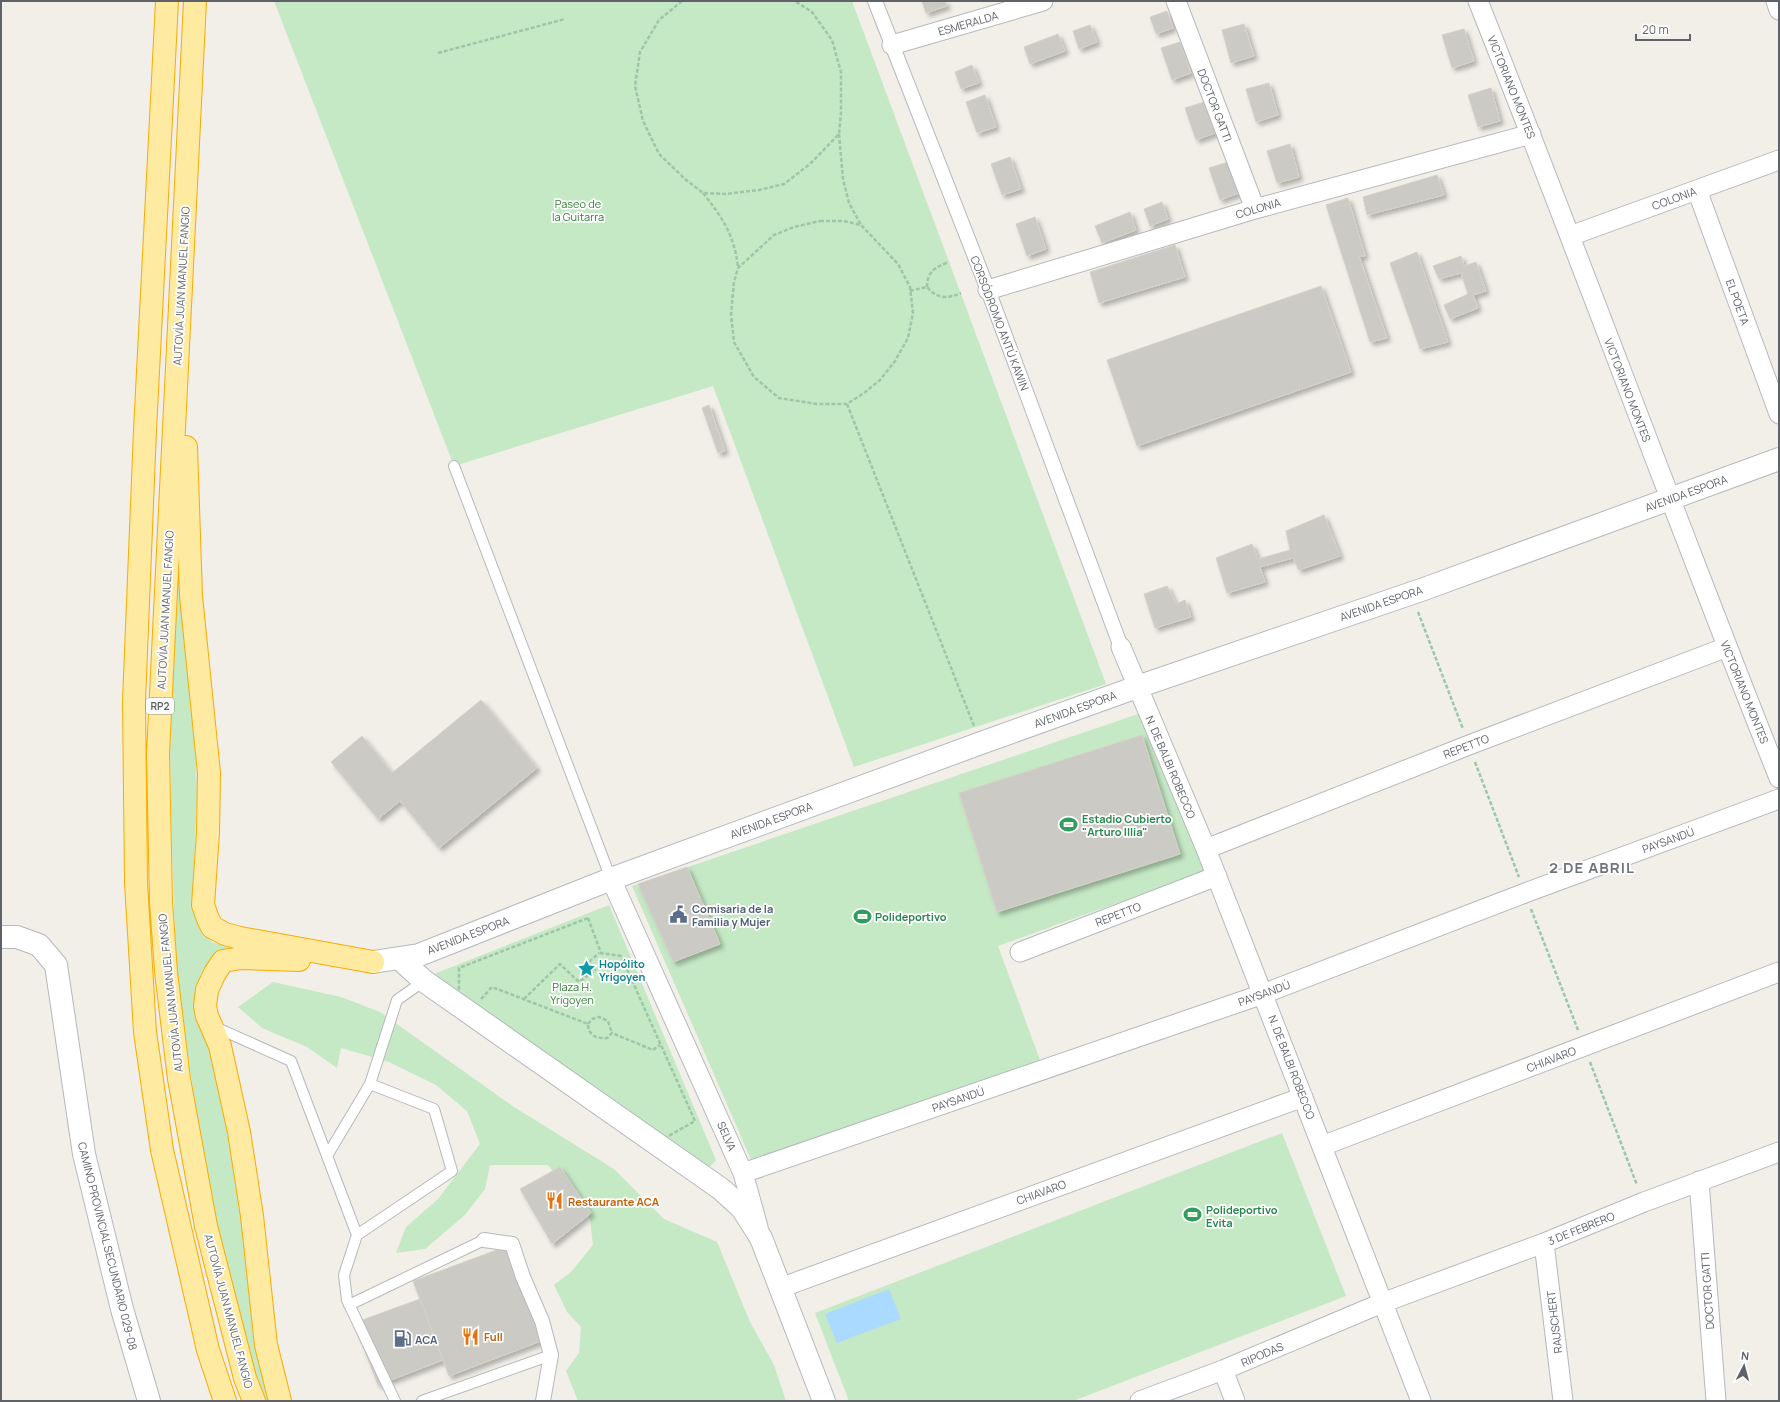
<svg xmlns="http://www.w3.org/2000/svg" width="1780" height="1402" font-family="Manrope,sans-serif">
  <defs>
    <filter id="shadow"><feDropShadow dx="3.5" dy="3.5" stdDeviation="2" flood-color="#0004"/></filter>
  </defs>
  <rect width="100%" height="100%" fill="#f1efe8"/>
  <path fill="#c5e8c5" d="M 274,1 L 852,1 L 1106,684 L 854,767 L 713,386 L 454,466 Z
    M 181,482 L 194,716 L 197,795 L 193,890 L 195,917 L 202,930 L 213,943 L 298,954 L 221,956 L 210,1045 L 234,1148 L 271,1401 L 264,1401 L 230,1287 L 204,1169 L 176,967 L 171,815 L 170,744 Z
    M 1150,710 L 1208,870 L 998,946 L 1040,1060 L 753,1164 L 632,886 Z
    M 609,905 L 716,1160 L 708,1169 L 429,976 Z
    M 273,982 L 341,997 L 380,1012 L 514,1107 L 614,1169 L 664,1219 L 717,1242 L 750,1322 L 774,1365 L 786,1401 L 578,1401 L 566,1371 L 579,1353 L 581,1327 L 567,1312 L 554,1285 L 571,1272 L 593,1245 L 590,1219 L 548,1165 L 490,1165 L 485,1189 L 465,1215 L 425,1249 L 396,1253 L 406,1227 L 438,1199 L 480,1144 L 467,1111 L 436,1085 L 389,1062 L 341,1048 L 337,1068 L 307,1047 L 262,1028 L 238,1007 Z
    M 1282,1133 L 1346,1296 L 1073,1401 L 849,1401 L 815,1313 Z"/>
  <path fill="#aadaff" d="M 889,1289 L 901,1319 L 837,1343 L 825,1314 Z"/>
  <path fill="#cccac5" stroke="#d6d1c6" filter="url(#shadow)" d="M 922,1 L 945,1 L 947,6 L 926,13 Z
    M 1167,11 L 1173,28 L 1156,34 L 1150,17 Z
    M 1244,24 L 1254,56 L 1231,63 L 1222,30 Z
    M 1090,25 L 1097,42 L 1079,49 L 1073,31 Z
    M 1464,29 L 1474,61 L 1452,68 L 1442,35 Z
    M 1058,34 L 1065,51 L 1030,64 L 1024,47 Z
    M 1180,42 L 1191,73 L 1172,80 L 1161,48 Z
    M 972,65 L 979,83 L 961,89 L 955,72 Z
    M 1269,83 L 1278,115 L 1256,122 L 1246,89 Z
    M 1491,88 L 1500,121 L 1478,127 L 1468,95 Z
    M 985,95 L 996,127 L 977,133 L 966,102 Z
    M 1204,102 L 1215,133 L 1196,140 L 1185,108 Z
    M 1290,144 L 1299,177 L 1277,183 L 1267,151 Z
    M 1010,157 L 1021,189 L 1002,195 L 991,164 Z
    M 1228,162 L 1239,193 L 1220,200 L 1209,168 Z
    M 1437,175 L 1444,195 L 1367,215 L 1363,197 Z
    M 1348,198 L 1365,256 L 1359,256 L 1387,338 L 1370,342 L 1326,205 Z
    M 1162,202 L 1168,219 L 1150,226 L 1144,209 Z
    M 1130,212 L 1136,230 L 1102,243 L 1095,226 Z
    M 1035,217 L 1046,249 L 1027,256 L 1016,224 Z
    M 1175,245 L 1185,277 L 1099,303 L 1090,272 Z
    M 1417,252 L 1448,342 L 1420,349 L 1390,263 Z
    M 1461,256 L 1464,266 L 1476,262 L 1486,291 L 1473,295 L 1478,308 L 1450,319 L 1444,305 L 1468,294 L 1461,273 L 1439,279 L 1433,266 Z
    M 1321,286 L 1351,372 L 1137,446 L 1107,360 Z
    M 709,405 L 725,451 L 718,453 L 702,408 Z
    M 1324,515 L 1340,556 L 1299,570 L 1293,558 L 1260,567 L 1265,582 L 1227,593 L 1216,558 L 1252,544 L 1258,559 L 1290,550 L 1286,531 Z
    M 1167,586 L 1176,604 L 1185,600 L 1191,617 L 1155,628 L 1144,594 Z
    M 481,700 L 537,768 L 439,848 L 400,801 L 378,819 L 331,762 L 362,736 L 392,773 Z
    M 1142,735 L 1180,854 L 997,912 L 959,793 Z
    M 687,867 L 720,944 L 673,962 L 638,884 Z
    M 560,1167 L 591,1213 L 552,1244 L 520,1189 Z
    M 505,1247 L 541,1341 L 449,1376 L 413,1281 Z
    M 420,1299 L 443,1360 L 378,1385 L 354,1323 Z"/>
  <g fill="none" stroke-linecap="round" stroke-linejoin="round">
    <defs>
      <path id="service" d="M 454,466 L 611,879
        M 215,1027 L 291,1061 L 357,1235 L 344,1275 L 347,1300 L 395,1401
        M 370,1084 L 397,1000 L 424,981
        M 327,1156 L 370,1084 L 434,1109 L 452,1171 L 357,1235
        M 349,1305 L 484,1240
        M 422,1401 L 551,1355"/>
      <path id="pedestrian" d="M 875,1 L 988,290 L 1121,647
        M 484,1240 L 512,1244 L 523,1277 L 542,1321 L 551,1355 L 543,1401"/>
      <path id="minor" d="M 1176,1 L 1255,209
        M 1478,1 C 1581,259 1676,520 1779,778
        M 1776,1 L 1779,10
        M 892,45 L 1043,1
        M 1697,190 L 1779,414
        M 1570,236 L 1779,160
        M 988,290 L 1255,209 L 1531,134
        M 1121,647 L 1206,849 L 1421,1401
        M 1206,849 L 1469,745 L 1727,647
        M 611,879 L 743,1173 L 758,1227
        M 1020,952 L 1217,876
        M 1322,1146 L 1779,972
        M 743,1173 L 1263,994 L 1525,893 L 1779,799
        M 1699,1181 L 1716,1401
        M 1544,1243 L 1563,1401
        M 780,1288 L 1303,1097
        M 1223,1370 L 1235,1401
        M 1140,1401 L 1223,1370 L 1382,1303 L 1544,1243 L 1644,1202 L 1779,1152"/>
      <path id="tertiary" d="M 1,937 L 17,937 L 39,945 L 56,965 L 84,1154 L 122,1309 L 149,1401
        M 400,959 L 424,981 L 721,1189 L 742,1208 L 761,1238 L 824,1401"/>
      <path id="secondary" d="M 373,962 L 419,955 L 611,879 L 981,743 L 1137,687 L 1424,589 L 1779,459"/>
      <path id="trunk" d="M 167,1 L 145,430 L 134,701 L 136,883 L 145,1032 L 162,1150 L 208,1350 L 225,1401
        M 195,1 L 158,754 L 161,902 L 166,972 L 179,1079 L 206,1226 L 245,1378 L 254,1401
        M 186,447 L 191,596 L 209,773 L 208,833 L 203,905 L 208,919 L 212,927 L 225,934 L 240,938 L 373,962
        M 280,1401 L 266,1345 L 252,1216 L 239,1132 L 220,1046 L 207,1016 L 205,1006 L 207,990 L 215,973 L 223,961 L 241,958 L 299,960"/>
    </defs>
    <use href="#service" stroke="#b5b8bc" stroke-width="12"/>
    <use href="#pedestrian" stroke="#b5b8bc" stroke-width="16"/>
    <use href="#minor" stroke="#b5b8bc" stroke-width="21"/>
    <use href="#tertiary" stroke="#b5b8bc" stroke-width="24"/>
    <use href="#secondary" stroke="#b6babf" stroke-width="24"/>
    <use href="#trunk" stroke="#f9ab00" stroke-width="24"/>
    <path stroke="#9cc7a9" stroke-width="2.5" stroke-dasharray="4 2" stroke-linecap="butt" d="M 682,1 L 659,20 L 640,52 L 635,86 L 643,121 L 659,154 L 685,179 L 703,193 L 726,194 L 759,190 L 784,184 L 810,164 L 839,134 L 841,112 L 841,72 L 832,40 L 812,12 L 795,1
      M 438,53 L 565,19
      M 839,134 L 843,179 L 849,203 L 861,225
      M 703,193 C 722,217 735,236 738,268
      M 820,221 L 844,221 L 861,225 L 898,264 L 910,287 L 913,313 L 908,338 L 895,361 L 880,380 L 864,393 L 847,404 L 817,404 L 779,398 L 754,377 L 734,342 L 731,315 L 734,282 L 738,268 L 774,235 L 794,227 Z
      M 927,287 C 927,271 936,267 949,262
      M 910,291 L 927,287 C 937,299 947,299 961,293
      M 847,404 L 974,726
      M 1418,612 L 1463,729
      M 1475,762 L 1519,877
      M 1531,909 L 1578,1030
      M 588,918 L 601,953 L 621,956 L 695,1121 L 665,1138 L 459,993 L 459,968 Z
      M 481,999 L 492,987 L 588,1024 C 588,1035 596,1039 607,1038 L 612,1033 L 653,1050 L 660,1045
      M 524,999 L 560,964 L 579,982 L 595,970 L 588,963 L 599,953
      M 588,1024 L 592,1019 L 599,1017 L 608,1021 L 612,1033
      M 1590,1062 L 1637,1185"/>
    <use href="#service" stroke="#fff" stroke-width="10"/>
    <use href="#pedestrian" stroke="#fff" stroke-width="14"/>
    <use href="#minor" stroke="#fff" stroke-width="19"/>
    <use href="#tertiary" stroke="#fff" stroke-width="22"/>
    <use href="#secondary" stroke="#fff" stroke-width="22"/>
    <use href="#trunk" stroke="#feeaa1" stroke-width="22"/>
  </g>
  <defs>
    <symbol id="stadium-bare" viewBox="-9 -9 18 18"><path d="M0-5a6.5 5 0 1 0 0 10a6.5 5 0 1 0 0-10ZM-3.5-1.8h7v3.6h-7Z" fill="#2e9e5b" stroke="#fff" stroke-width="2.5" paint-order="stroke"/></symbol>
    <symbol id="civic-bare" viewBox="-9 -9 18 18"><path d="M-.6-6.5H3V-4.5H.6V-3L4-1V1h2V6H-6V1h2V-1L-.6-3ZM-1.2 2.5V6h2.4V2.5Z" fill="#5c6f8a" stroke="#fff" stroke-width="2.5" paint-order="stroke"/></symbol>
    <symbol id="sight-bare" viewBox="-9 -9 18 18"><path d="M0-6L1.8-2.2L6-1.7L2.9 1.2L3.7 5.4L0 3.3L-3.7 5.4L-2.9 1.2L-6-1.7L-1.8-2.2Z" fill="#0f9aa8" stroke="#fff" stroke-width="2.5" paint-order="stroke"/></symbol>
    <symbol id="restaurant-bare" viewBox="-9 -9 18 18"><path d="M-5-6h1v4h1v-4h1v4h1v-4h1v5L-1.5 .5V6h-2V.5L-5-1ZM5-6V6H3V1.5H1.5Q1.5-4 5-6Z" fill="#e8710a" stroke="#fff" stroke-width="2.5" paint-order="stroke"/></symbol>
    <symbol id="fuel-bare" viewBox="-9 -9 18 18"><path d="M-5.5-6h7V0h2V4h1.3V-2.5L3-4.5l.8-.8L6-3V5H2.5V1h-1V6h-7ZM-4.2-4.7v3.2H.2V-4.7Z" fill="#5c6f8a" stroke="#fff" stroke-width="2.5" paint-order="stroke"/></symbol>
  </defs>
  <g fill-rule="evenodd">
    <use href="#stadium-bare" x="1056" y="812" width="25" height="25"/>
    <use href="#civic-bare" x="666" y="902" width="25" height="25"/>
    <use href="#stadium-bare" x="850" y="904" width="25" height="25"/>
    <use href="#sight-bare" x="574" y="956" width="25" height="25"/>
    <use href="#restaurant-bare" x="542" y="1188" width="25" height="25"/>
    <use href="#stadium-bare" x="1180" y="1202" width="25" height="25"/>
    <use href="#restaurant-bare" x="458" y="1324" width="25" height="25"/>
    <use href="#fuel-bare" x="390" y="1326" width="25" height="25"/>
  </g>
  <g text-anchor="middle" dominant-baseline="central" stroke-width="3.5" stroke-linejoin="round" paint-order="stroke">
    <rect fill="#fff" stroke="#8f9295" stroke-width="1" x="146" y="698" width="28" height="16" rx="3"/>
    <g font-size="10" font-weight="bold" fill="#5f6368">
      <text x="160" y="706">RP2</text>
    </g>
    <g font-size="11" fill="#5f6368" stroke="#fff">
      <text transform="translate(968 23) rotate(-16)">ESMERALDA</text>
      <text transform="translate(1512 87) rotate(68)">VICTORIANO MONTES</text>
      <text transform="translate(1215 105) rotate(69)">DOCTOR GATTI</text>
      <text transform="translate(1674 198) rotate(-20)">COLONIA</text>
      <text transform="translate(1258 208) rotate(-16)">COLONIA</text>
      <text transform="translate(181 286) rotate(-87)">AUTOVÍA JUAN MANUEL FANGIO</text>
      <text transform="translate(1738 302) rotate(70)">EL POETA</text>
      <text transform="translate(1000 323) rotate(69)">CORSÓDROMO ANTÚ KAWIN</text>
      <text transform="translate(1628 390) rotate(69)">VICTORIANO MONTES</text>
      <text transform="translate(1686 493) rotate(-20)">AVENIDA ESPORA</text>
      <text transform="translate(1381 603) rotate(-19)">AVENIDA ESPORA</text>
      <text transform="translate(165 610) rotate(-87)">AUTOVÍA JUAN MANUEL FANGIO</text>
      <text transform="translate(1745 692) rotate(68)">VICTORIANO MONTES</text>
      <text transform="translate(1075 709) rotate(-20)">AVENIDA ESPORA</text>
      <text transform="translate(1466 746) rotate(-21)">REPETTO</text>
      <text transform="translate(1171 767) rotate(67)">N. DE BALBI ROBECCO</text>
      <text transform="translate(771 820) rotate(-20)">AVENIDA ESPORA</text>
      <text transform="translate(1668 840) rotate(-20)">PAYSANDÚ</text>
      <text transform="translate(1118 914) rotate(-21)">REPETTO</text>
      <text transform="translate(468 935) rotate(-21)">AVENIDA ESPORA</text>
      <text transform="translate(170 993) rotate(-96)">AUTOVÍA JUAN MANUEL FANGIO</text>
      <text transform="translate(1264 993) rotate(-20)">PAYSANDÚ</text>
      <text transform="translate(1551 1059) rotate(-21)">CHIAVARO</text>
      <text transform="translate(1292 1067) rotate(69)">N. DE BALBI ROBECCO</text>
      <text transform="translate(958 1099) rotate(-19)">PAYSANDÚ</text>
      <text transform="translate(727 1136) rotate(66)">SELVA</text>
      <text transform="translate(1041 1192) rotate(-20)">CHIAVARO</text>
      <text transform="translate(1581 1228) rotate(-22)">3 DE FEBRERO</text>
      <text transform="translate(108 1246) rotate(76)">CAMINO PROVINCIAL SECUNDARIO 029-08</text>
      <text transform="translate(1707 1291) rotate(-94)">DOCTOR GATTI</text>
      <text transform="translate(229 1311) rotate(75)">AUTOVÍA JUAN MANUEL FANGIO</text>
      <text transform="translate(1554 1322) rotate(-97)">RAUSCHERT</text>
      <text transform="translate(1262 1354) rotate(-23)">RIPODAS</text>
    </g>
    <g font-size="11" fill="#348238" stroke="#fff">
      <text x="578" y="203">Paseo de<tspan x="578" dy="13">la Guitarra</tspan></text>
      <text x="572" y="986">Plaza H.<tspan x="572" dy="13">Yrigoyen</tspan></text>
    </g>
    <g font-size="11" font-weight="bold" fill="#27864d" stroke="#fff" text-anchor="start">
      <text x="1082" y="818">Estadio Cubierto<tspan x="1082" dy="13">"Arturo Illia"</tspan></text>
      <text x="875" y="916">Polideportivo</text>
      <text x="1206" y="1209">Polideportivo<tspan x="1206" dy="13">Evita</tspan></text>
    </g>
    <g font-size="11" font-weight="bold" fill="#4e5e75" stroke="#fff" text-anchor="start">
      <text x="692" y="908">Comisaria de la<tspan x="692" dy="13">Familia y Mujer</tspan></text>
      <text x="415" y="1339">ACA</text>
    </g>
    <g font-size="11" font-weight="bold" fill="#0d838f" stroke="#fff" text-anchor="start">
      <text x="599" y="963">Hopólito<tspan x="599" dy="13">Yrigoyen</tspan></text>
    </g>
    <g font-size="11" font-weight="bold" fill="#c56008" stroke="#fff" text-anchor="start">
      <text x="568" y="1201">Restaurante ACA</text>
      <text x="484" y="1336">Full</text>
    </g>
    <g font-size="15" font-weight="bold" letter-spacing="1" fill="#70757a" stroke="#fff">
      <text x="1592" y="867">2 DE ABRIL</text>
    </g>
  </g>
  <rect width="1780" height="1402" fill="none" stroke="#5f6368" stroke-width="4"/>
  <g transform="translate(1744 1366) rotate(6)" stroke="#ffffff" stroke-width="3" paint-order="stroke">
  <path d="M0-3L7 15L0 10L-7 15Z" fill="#5f6368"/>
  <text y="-6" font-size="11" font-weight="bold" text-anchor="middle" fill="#5f6368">N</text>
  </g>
  <path d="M1636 34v6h54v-6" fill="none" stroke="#5f6368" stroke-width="2"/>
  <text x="1642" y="34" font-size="12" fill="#5f6368" stroke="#ffffff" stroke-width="3" paint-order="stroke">20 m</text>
</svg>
